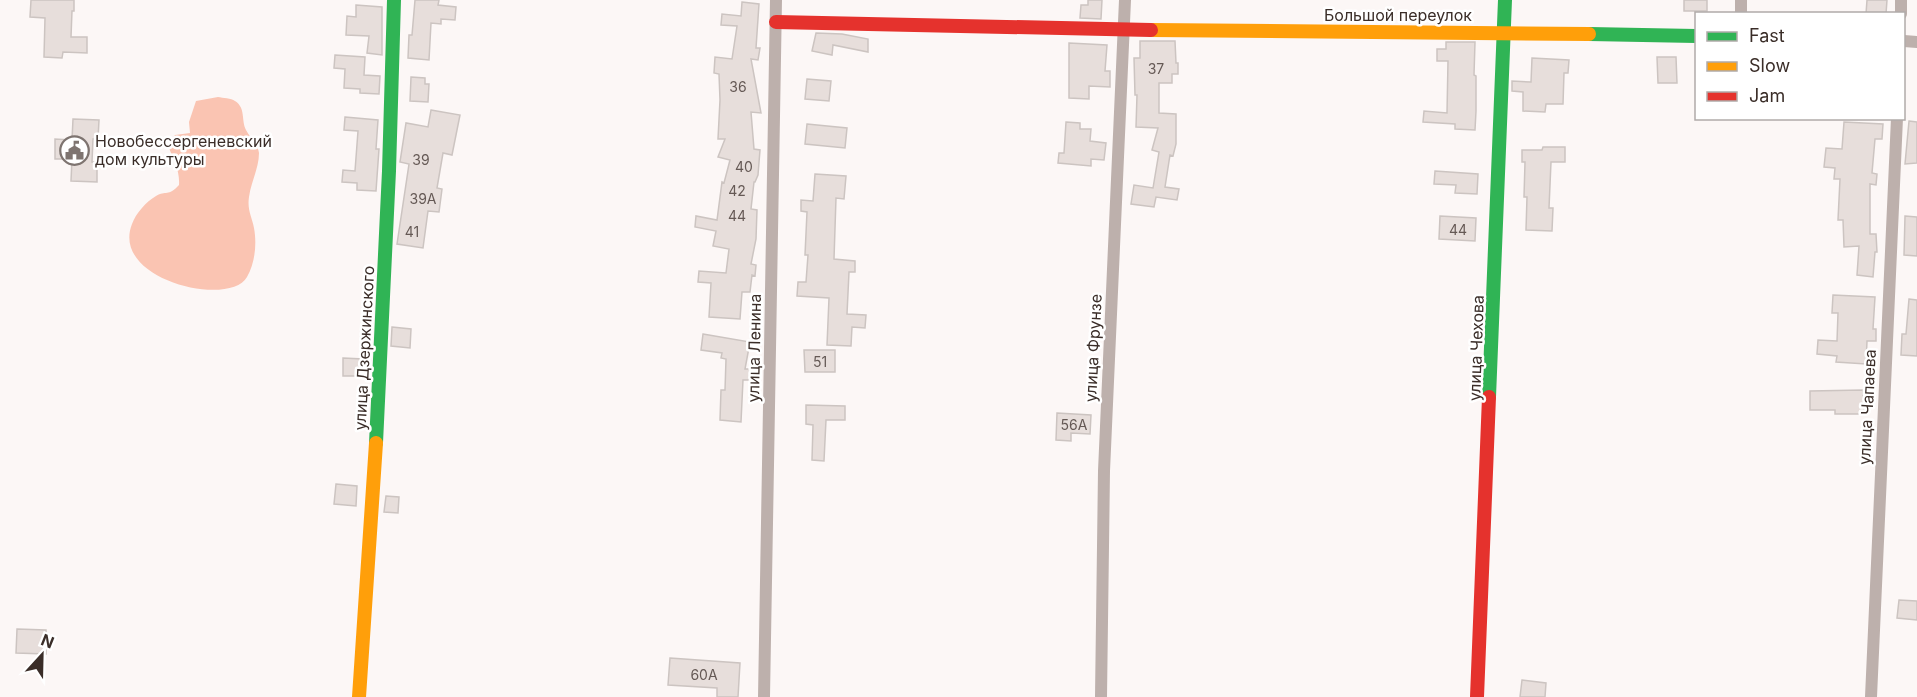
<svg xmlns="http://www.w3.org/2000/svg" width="1917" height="697" font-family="Inter,sans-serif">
  <rect width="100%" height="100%" fill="#fcf7f6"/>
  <path fill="#fac4b2" d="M 218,97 C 223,98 231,98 235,101 C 246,108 241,120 246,130 C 250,138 258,144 259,153 C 259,168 251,182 249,197 C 247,210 252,217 254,228 C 257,244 255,263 247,277 C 230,308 110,280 132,224 C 136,213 146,202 156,196 C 166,190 168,197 179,185 C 180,169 173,160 168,145 L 175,135 L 190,133 L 189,122 L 196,101 Z"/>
  <path fill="#e7dedb" stroke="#ccc4c1" stroke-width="1.5" d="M 31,0 L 74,0 L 74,11 L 72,11 L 71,37 L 87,37 L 87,53 L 63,52 L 62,58 L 44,57 L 45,18 L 30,17 Z
    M 415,0 L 439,0 L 438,5 L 456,7 L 455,20 L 441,19 L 441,24 L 431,23 L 429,60 L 408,58 L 409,35 L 412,35 Z
    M 1088,0 L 1102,0 L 1101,19 L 1080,18 L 1081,5 L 1088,5 Z
    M 1684,0 L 1707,0 L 1707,11 L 1684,11 Z
    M 1867,0 L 1887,0 L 1886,14 L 1866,14 Z
    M 742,2 L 759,4 L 756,48 L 760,48 L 758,60 L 751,59 L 761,113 L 751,112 L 754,149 L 760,150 L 758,175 L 755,182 L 754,182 L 751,209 L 757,210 L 756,239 L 751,264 L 756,265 L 755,276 L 752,275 L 750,292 L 742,292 L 740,319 L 709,317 L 711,283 L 698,282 L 699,271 L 726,273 L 729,249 L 713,246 L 716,231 L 695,227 L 696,216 L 717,220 L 722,182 L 724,183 L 730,160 L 718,157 L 725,139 L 718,139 L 720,100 L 719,74 L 714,73 L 715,57 L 732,59 L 737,26 L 721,25 L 722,14 L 741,16 Z
    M 356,5 L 382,7 L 382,55 L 367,53 L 369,36 L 346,35 L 347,16 L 356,17 Z
    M 816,33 L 842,34 L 868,39 L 868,52 L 833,45 L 832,55 L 812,51 Z
    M 1140,41 L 1175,41 L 1176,63 L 1178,63 L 1178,74 L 1172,74 L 1172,83 L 1159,83 L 1159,113 L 1176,114 L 1176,144 L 1173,156 L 1170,155 L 1165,187 L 1179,189 L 1177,200 L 1156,197 L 1154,207 L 1131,204 L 1134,185 L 1153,188 L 1159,152 L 1152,150 L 1158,128 L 1136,127 L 1137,95 L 1135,95 L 1134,58 L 1140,58 Z
    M 1446,42 L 1475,42 L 1474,75 L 1476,76 L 1476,111 L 1475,130 L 1455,129 L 1455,124 L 1423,122 L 1424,111 L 1447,113 L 1448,61 L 1437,61 L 1437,49 L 1446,49 Z
    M 1069,43 L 1107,45 L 1105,71 L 1110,71 L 1110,87 L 1089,86 L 1089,99 L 1069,98 Z
    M 335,55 L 365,57 L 364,75 L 380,76 L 379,94 L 360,93 L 360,89 L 344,88 L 345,69 L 334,68 Z
    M 1657,57 L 1676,57 L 1677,83 L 1658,83 Z
    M 1532,58 L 1569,60 L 1568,73 L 1564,73 L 1563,104 L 1546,104 L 1545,112 L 1523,111 L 1523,92 L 1512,91 L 1512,81 L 1531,82 Z
    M 411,77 L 425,78 L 425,84 L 429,84 L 428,102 L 410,101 Z
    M 807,79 L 831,81 L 829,101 L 805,99 Z
    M 431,110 L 460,115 L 452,155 L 443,153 L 437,188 L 442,189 L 439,212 L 428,211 L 423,248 L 397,244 L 409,164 L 400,162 L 406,123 L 428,127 Z
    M 345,117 L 378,120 L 376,149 L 379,149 L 376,191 L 357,190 L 357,183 L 342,182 L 343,170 L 355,171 L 358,131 L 344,130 Z
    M 73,119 L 99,120 L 98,139 L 93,139 L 92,162 L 97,162 L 97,182 L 71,181 L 72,159 L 55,159 L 55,139 L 72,140 Z
    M 1909,121 L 1917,122 L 1917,163 L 1905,164 Z
    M 1066,122 L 1080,123 L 1080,129 L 1091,129 L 1090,141 L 1106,143 L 1104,160 L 1091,159 L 1091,166 L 1058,163 L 1059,153 L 1064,153 Z
    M 1844,122 L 1883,124 L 1882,139 L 1875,139 L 1872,173 L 1877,174 L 1876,185 L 1870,184 L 1870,234 L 1876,234 L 1877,252 L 1875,252 L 1873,277 L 1857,275 L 1859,246 L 1844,247 L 1843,220 L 1838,220 L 1840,179 L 1834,179 L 1835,168 L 1824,167 L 1826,148 L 1842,149 Z
    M 807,124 L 847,128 L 845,148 L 805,144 Z
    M 1543,147 L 1565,147 L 1565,162 L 1551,162 L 1549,208 L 1553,208 L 1552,231 L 1526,230 L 1527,197 L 1524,197 L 1525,162 L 1522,162 L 1522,150 L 1542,150 Z
    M 1435,171 L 1478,174 L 1477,194 L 1455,193 L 1456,185 L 1434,184 Z
    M 815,174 L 846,176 L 844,199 L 836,198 L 834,259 L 855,261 L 855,272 L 849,272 L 847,314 L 866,315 L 865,328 L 852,327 L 851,346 L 827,345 L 829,298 L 797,296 L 798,282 L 806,282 L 808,255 L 805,255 L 807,212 L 801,211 L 801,200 L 813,201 Z
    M 1440,216 L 1476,218 L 1475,241 L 1439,239 Z
    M 1905,216 L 1917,217 L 1917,256 L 1904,255 Z
    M 1833,295 L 1875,297 L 1873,329 L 1876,329 L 1876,341 L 1867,341 L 1866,364 L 1836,362 L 1837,356 L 1817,354 L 1818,340 L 1837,341 L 1838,313 L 1832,313 Z
    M 1909,299 L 1917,300 L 1917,356 L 1901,355 L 1902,334 L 1906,334 Z
    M 392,327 L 411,329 L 410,348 L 391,346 Z
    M 703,334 L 750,342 L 745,369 L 750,369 L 749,380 L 743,380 L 741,422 L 720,420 L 721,390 L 725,390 L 726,359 L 721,358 L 722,353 L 701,350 Z
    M 804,350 L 835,350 L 835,372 L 805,372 Z
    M 343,358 L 363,359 L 363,376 L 343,376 Z
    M 1863,390 L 1864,414 L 1835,414 L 1835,410 L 1810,410 L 1810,391 Z
    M 806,405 L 845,406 L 845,420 L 826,420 L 824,461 L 812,460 L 813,425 L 806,424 Z
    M 1057,413 L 1091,415 L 1090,434 L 1071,433 L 1071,441 L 1056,440 Z
    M 336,484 L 357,486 L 356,506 L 334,504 Z
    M 386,496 L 399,497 L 398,513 L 384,512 Z
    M 1899,600 L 1917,601 L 1917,620 L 1897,618 Z
    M 17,629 L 46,630 L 46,654 L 16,653 Z
    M 670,658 L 740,663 L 738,697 L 717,697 L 717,688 L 668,685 Z
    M 1522,680 L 1546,683 L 1545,697 L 1520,697 Z"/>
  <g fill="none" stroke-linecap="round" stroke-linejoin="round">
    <path stroke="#bdb0ac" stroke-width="12" d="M 1741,14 L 1741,0
      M 1901,14 L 1901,0
      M 1904,41 L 1917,42
      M 764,697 L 776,0
      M 1101,697 L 1104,471 L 1125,0
      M 1871,697 L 1897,118"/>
    <path stroke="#30b455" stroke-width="14" d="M 1589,34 L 1696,36
      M 1489,397 L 1505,0
      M 376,443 L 389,171 L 394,0"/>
    <path stroke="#ff9f0a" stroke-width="14" d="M 1151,30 L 1589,34
      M 359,697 L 376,443"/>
    <path stroke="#e5322d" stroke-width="14" d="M 776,22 L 1151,30
      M 1477,697 L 1489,397"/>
  </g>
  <defs>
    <symbol id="civic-ring" viewBox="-11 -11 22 22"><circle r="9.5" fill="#fff" stroke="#7e7470" stroke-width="1.5"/><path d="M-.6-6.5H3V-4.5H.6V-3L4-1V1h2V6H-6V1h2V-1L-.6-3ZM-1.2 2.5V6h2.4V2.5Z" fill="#7e7470"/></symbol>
  </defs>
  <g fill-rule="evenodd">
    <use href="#civic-ring" x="58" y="134" width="33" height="33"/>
  </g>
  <g text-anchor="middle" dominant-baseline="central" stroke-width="5" stroke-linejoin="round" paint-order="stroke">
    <g font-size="14" fill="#655955">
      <text x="1156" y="68">37</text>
      <text x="738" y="86">36</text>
      <text x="421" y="159">39</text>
      <text x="744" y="166">40</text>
      <text x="737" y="190">42</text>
      <text x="423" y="198">39А</text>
      <text x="737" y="215">44</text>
      <text x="1458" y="229">44</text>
      <text x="412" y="231">41</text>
      <text x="820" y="361">51</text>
      <text x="1074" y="424">56А</text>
      <text x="704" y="674">60А</text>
    </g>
    <g font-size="16" fill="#3a2d28" stroke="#fff">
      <text x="1398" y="15">Большой переулок</text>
      <text transform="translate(364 348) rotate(-87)">улица Дзержинского</text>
      <text transform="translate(754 348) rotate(-89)">улица Ленина</text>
      <text transform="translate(1093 348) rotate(-87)">улица Фрунзе</text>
      <text transform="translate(1476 348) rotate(-88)">улица Чехова</text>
      <text transform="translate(1867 407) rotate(-87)">улица Чапаева</text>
    </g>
    <g font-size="16" fill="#3a2d28" stroke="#fff" text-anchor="start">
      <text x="95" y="141">Новобессергеневский<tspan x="95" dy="18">дом культуры</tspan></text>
    </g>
  </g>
  <rect x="1695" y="12" width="210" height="108" fill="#ffffff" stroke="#b0aba9" stroke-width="1.5"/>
  <rect x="1707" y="32" width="30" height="9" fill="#30b455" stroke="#b0aba9" stroke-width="1.5"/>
  <text x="1749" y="42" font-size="18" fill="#3a2d28">Fast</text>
  <rect x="1707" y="62" width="30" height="9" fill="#ff9f0a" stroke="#b0aba9" stroke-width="1.5"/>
  <text x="1749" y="72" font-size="18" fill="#3a2d28">Slow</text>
  <rect x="1707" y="92" width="30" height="9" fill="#e5322d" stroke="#b0aba9" stroke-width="1.5"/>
  <text x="1749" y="102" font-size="18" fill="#3a2d28">Jam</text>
  <g transform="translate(42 655) rotate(22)" stroke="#ffffff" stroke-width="4.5" paint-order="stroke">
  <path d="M0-4.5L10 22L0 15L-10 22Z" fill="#3a2d28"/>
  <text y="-9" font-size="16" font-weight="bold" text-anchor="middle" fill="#3a2d28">N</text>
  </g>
</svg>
